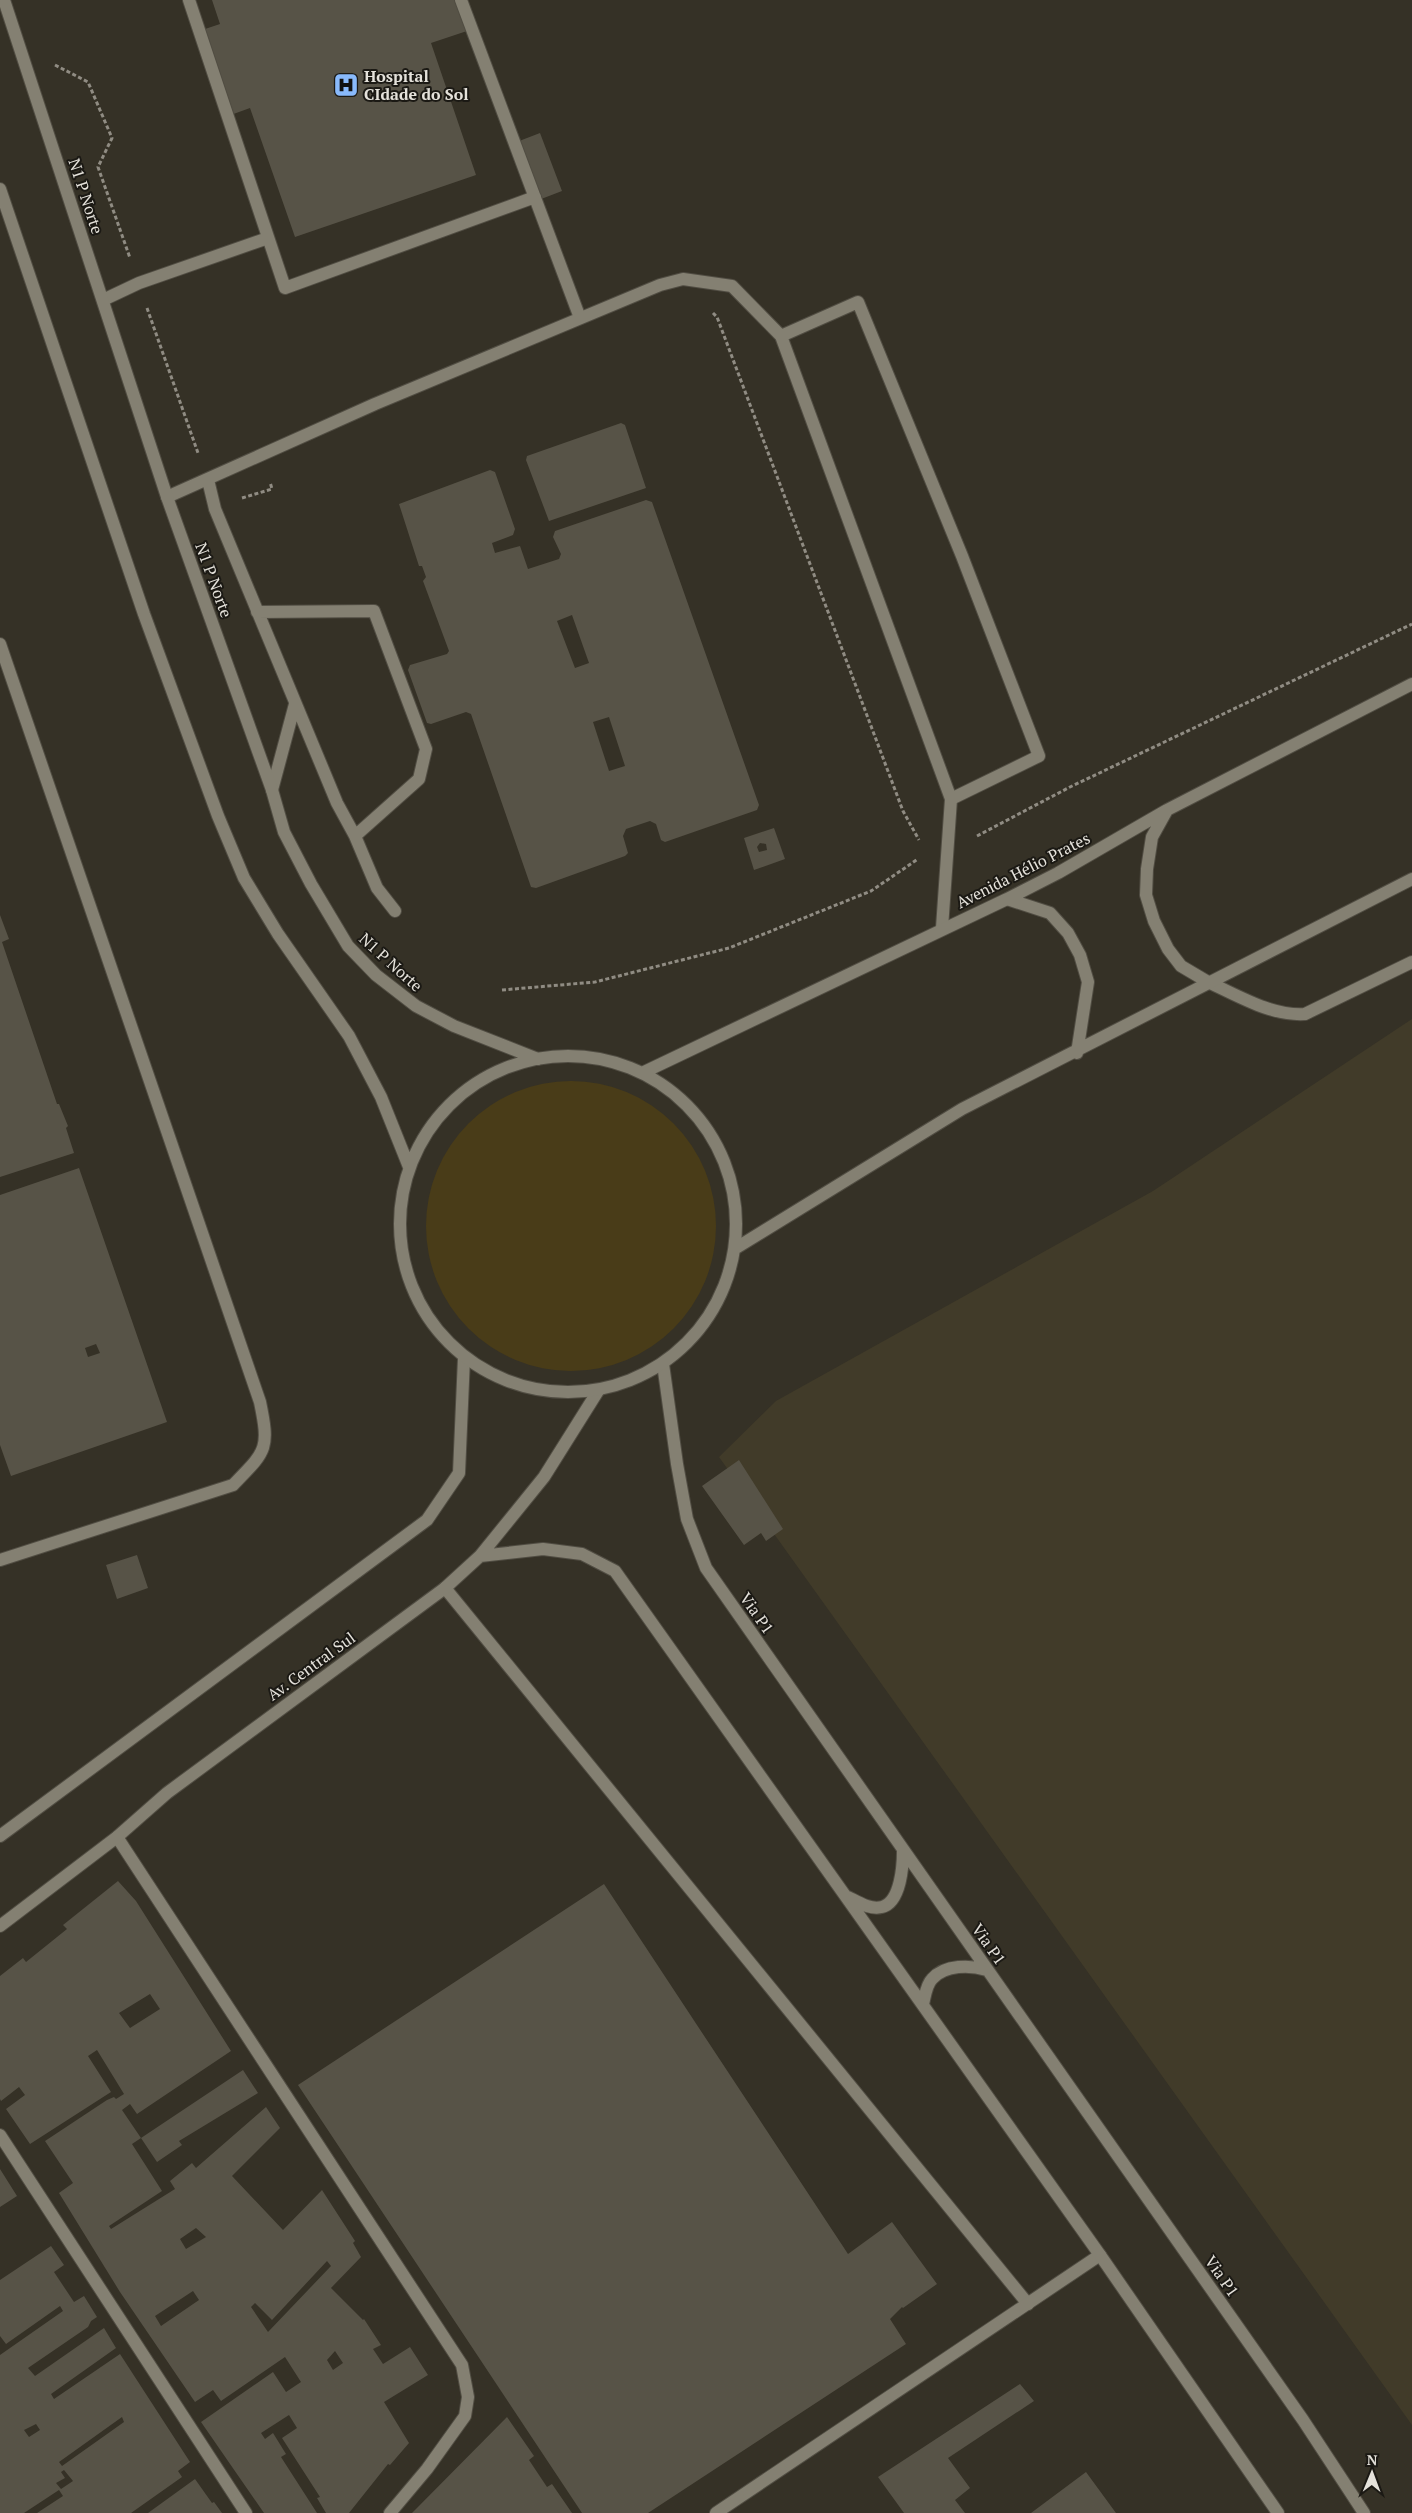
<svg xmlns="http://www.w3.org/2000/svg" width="1412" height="2513" font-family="'PT Serif',serif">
  <rect width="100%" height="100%" fill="#353126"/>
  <path fill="#413b29" d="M 1412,1019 L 1412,2425 L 719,1457 L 776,1401 L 1153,1191 Z"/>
  <path fill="#493c18" d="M426 1226a145 145 0 1 1 290 0a145 145 0 1 1-290 0Z"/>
  <path fill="#575347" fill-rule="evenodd" d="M 212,0 L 460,0 L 470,30 L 431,43 L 476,175 L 295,237 L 250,108 L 228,116 L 199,31 L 220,24 Z
    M 540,133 L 562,191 L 536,201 L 514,143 Z
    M 621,423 L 625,425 L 646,488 L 549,521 L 526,460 L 527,456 Z
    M 490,470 L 495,472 L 515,529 L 513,535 L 492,543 L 495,553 L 520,546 L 528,569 L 559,559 L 561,554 L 553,537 L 555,531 L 646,500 L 652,502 L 759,805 L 757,810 L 665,842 L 661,840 L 656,824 L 650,821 L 626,829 L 623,836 L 628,853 L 625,856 L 536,888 L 531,887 L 471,714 L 466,712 L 431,724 L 427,723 L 408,670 L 410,665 L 447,654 L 449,651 L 423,581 L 426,577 L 422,566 L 419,566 L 399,504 ZM 572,615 L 589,663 L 575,668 L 557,621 ZM 609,717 L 625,766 L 609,771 L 593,722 Z
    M 774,828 L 785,859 L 754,870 L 744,838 ZM 760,843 L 766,844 L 767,850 L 759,852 L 757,847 Z
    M 0,915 L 9,939 L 2,942 L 57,1104 L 59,1104 L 68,1126 L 66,1128 L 74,1153 L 0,1177 Z
    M 79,1168 L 167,1422 L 11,1476 L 0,1445 L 0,1195 ZM 96,1344 L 100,1353 L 88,1357 L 85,1348 Z
    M 739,1460 L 783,1529 L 766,1541 L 761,1533 L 744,1545 L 702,1486 Z
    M 137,1555 L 148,1588 L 117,1599 L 106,1565 Z
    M 118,1881 L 136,1901 L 231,2051 L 137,2114 L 130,2104 L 122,2110 L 141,2138 L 132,2144 L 162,2191 L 109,2226 L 111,2229 L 175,2189 L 170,2181 L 192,2163 L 196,2168 L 266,2107 L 280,2128 L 232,2176 L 283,2230 L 322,2190 L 355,2241 L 353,2243 L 361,2257 L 331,2288 L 363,2320 L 364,2319 L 381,2345 L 373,2349 L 383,2364 L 410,2347 L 428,2375 L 384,2402 L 409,2443 L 390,2465 L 388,2464 L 349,2513 L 326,2513 L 317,2498 L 320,2497 L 282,2438 L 297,2428 L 289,2415 L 261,2433 L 265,2439 L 273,2433 L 286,2454 L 281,2457 L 317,2513 L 264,2513 L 201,2422 L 273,2372 L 286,2392 L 301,2382 L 285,2357 L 221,2401 L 213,2390 L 195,2402 L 120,2292 L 59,2193 L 73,2183 L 45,2141 L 107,2100 L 114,2097 L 116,2099 L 124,2094 L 97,2050 L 88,2056 L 111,2092 L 30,2144 L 6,2109 L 25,2095 L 19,2087 L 1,2101 L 0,2099 L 0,1976 L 23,1958 L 26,1962 L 67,1929 L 63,1925 ZM 150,1994 L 160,2009 L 130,2028 L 119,2013 ZM 196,2228 L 206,2237 L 186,2249 L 180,2239 ZM 327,2261 L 331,2266 L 268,2332 L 251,2307 L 255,2303 L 272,2320 ZM 193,2291 L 199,2300 L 161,2326 L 155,2316 ZM 335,2351 L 343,2363 L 333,2370 L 327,2360 Z
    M 604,1884 L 848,2254 L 892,2222 L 937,2284 L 903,2308 L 902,2307 L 890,2319 L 906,2344 L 648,2513 L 582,2513 L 298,2085 Z
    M 243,2070 L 258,2093 L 179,2141 L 182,2145 L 157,2162 L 141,2138 Z
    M 0,2169 L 17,2196 L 0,2207 Z
    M 51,2246 L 64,2265 L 54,2272 L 74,2302 L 84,2296 L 97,2317 L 91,2321 L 88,2327 L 28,2368 L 35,2376 L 104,2328 L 116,2348 L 51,2394 L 54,2399 L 120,2354 L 190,2462 L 178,2471 L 182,2477 L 131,2513 L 37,2513 L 63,2496 L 59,2490 L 24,2513 L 0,2513 L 0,2355 L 63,2311 L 60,2306 L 6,2344 L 0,2336 L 0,2280 ZM 122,2417 L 124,2422 L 62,2466 L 59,2462 ZM 36,2424 L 40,2430 L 29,2437 L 24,2430 ZM 64,2470 L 73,2481 L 61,2489 L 56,2483 L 65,2478 L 61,2472 Z
    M 1020,2384 L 1034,2401 L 948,2458 L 970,2488 L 955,2500 L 965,2513 L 904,2513 L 878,2477 Z
    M 507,2417 L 534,2456 L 529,2460 L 547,2487 L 552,2484 L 572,2513 L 412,2513 Z
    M 1086,2472 L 1116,2513 L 1031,2513 Z
    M 195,2479 L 212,2503 L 214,2502 L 222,2513 L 148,2513 Z"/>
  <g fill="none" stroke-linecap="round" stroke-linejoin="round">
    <defs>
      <path id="service" d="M 189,0 L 285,288 L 535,197
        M 461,0 L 580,318
        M 103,300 L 139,283 L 268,238
        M 781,336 L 858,302 L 962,556 L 1039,756 L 951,799
        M 208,480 L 215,509 L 337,803 L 355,836 L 377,888 L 395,911
        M 167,497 L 375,404 L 660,285 L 683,279 L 732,286 L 781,336 L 951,799 L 942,928
        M 257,612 L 374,611 L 426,749 L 419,779 L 355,836
        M 0,644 L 260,1402 C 270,1450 266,1451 233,1485 L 0,1560
        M 272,790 L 295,704
        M 1208,982 C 1239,996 1271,1016 1305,1014 L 1412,962
        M 445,1588 L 1028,2304"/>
      <path id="minor" d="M 117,1837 L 462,2365 L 468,2397 L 465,2416 L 427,2469 L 390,2513
        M 0,2135 L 246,2513
        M 716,2513 L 1100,2255"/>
      <path id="tertiary" d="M 663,1364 L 677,1464 L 687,1519 L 706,1568 L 1303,2420 L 1364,2513
        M 480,1556 L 543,1549 L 582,1554 L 615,1571 L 1100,2255 L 1278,2513
        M 0,1836 L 427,1520 L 459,1473 L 464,1358
        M 848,1897 C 858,1902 870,1910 882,1907 C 901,1902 903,1865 903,1850
        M 0,1926 L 117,1837 L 167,1793 L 445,1588 L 480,1556 L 544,1477 L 598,1391
        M 923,2004 C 925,1997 926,1985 932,1979 C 945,1964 971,1965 987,1970"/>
      <path id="secondary" d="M 4,0 L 167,497 L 272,790 L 284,832 L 311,884 L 348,946 L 376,975 L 416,1006 L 454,1026 L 538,1059
        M 0,189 L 144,614 L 218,816 L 244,878 L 278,934 L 349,1036 L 381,1097 L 409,1167
        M 1167,810 L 1152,837 L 1147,869 L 1146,895 L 1154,921 L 1168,949 L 1181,966 L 1208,982
        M 1007,899 L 1050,913 L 1068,933 L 1080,955 L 1088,982 L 1077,1053
        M400 1224a168 168 0 1 1 336 0a168 168 0 1 1-336 0Z
        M 642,1073 L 1007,899 L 1058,873 L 1167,810 L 1412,684
        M 736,1248 L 962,1109 L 1412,879"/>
    </defs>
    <use href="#service" stroke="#514d43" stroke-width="14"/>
    <use href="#minor" stroke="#514d43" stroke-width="14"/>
    <use href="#tertiary" stroke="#514d43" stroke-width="14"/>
    <use href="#secondary" stroke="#514d43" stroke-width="14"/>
    <path stroke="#908c83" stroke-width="3" stroke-dasharray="4 2.5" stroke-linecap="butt" d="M 55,65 L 88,82 L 112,138 L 98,167 L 130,258
      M 147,308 L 198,453
      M 713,313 L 717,317 L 903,811 L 919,840
      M 242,498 L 272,489 L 270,482
      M 977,836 L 1070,787 L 1412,624
      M 502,990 L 595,982 L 729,948 L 871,891 L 918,859"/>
    <use href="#service" stroke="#848072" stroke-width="12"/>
    <use href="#minor" stroke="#848072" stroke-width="12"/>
    <use href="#tertiary" stroke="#848072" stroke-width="12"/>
    <use href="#secondary" stroke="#848072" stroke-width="12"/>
  </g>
  <defs>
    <symbol id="hospital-square" viewBox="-11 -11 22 22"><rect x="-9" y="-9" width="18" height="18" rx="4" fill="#89bafc" stroke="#1b1914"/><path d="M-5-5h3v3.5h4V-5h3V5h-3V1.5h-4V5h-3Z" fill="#111"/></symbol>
  </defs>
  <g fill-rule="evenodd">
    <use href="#hospital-square" x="332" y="71" width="28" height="28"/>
  </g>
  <g text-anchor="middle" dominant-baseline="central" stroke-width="4" stroke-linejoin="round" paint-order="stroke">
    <g font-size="16" font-weight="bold" fill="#e5e2db" stroke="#1b1914" text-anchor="start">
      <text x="364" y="76">Hospital<tspan x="364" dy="18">CIdade do Sol</tspan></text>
    </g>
    <g font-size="16" fill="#e5e2db" stroke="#1b1914">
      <text transform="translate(86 196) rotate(72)">N1 P Norte</text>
      <text transform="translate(214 580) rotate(70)">N1 P Norte</text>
      <text transform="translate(1023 870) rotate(-27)">Avenida Hélio Prates</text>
      <text transform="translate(391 962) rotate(42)">N1 P Norte</text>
      <text transform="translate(757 1613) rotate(55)">Via P1</text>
      <text transform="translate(311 1666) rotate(-36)">Av. Central Sul</text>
      <text transform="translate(989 1944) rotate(55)">Via P1</text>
      <text transform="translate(1222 2276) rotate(55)">Via P1</text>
    </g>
  </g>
  <g transform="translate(1372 2473) rotate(1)" stroke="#1b1914" stroke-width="4" paint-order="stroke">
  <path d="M0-4L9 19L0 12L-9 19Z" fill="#e5e2db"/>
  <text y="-8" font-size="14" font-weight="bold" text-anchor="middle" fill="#e5e2db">N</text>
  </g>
</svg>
